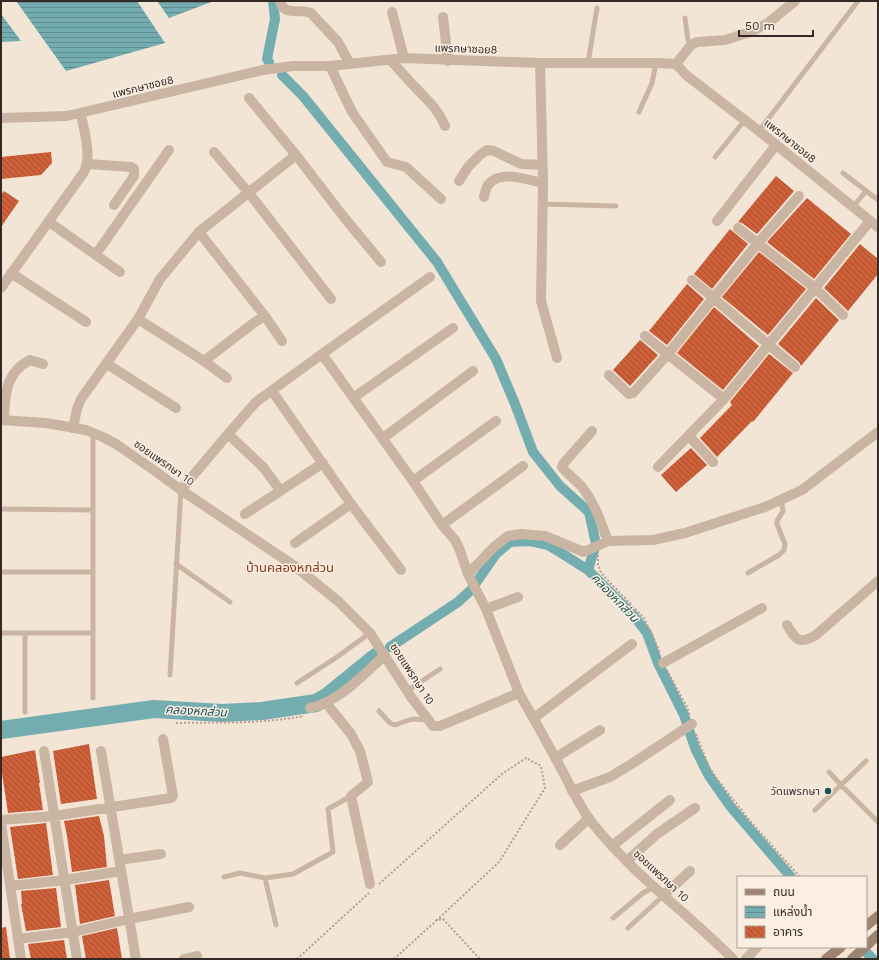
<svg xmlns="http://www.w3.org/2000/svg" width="879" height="960" font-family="'Work Sans','Noto Sans Thai',sans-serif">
  <defs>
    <pattern id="water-rules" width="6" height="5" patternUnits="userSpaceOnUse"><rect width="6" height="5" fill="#73adb0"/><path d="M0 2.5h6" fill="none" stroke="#5f8d8f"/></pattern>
    <pattern id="building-back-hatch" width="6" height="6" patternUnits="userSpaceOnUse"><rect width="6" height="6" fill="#cd5f39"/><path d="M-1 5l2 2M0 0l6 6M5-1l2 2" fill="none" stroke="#a74f30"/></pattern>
  </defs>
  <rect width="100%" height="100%" fill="#f2e5d6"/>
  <path fill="url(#water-rules)" d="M 16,1 L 137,1 L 165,43 L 66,71 Z
    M 157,1 L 214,1 L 169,18 Z
    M 1,14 L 21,41 L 1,42 Z"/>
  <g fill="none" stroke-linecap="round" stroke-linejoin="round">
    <path stroke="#73adb0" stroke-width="10" d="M 269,62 L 267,59 L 275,19 L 273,1
      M 282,75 L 303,96 L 437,262 L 496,359 L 515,404 L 533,452 L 560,486 L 589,512 L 596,544 L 588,570
      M 390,647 L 458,602 L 471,590 L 496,554 L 510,542 L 530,541 L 548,545 L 566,556 L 588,570 L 634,616 L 647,633 L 658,663 L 684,715 L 695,748 L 709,776 L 730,806 L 791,877
      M 861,947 L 873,959"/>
    <path stroke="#73adb0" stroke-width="18" d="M 1,730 L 154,709 L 222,713 L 262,711 L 316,703 L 328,696 L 376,657"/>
  </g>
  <path fill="url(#building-back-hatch)" d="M 51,152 L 52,163 L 41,175 L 1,179 L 1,157 Z
    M 776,176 L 794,191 L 757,234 L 742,223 L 738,222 Z
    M 4,191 L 19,201 L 1,227 L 1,195 Z
    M 807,198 L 851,234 L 814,279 L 767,242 Z
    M 730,229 L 748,244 L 712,289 L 694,274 Z
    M 860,244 L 878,259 L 878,274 L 848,311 L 824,288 Z
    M 759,252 L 806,289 L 768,335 L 722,297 Z
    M 687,284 L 704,299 L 667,345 L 649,331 Z
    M 816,298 L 839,320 L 801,366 L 799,362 L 778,344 Z
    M 714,307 L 759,346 L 723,390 L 677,353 Z
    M 640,340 L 658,355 L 630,386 L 613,370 Z
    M 769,354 L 793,373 L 753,422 L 752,421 L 717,457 L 700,438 L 732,405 L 730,402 Z
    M 691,448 L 707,465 L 676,492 L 661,475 Z
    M 89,744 L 97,799 L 61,804 L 53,751 Z
    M 35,750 L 40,783 L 39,783 L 43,810 L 8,813 L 1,767 L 1,757 Z
    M 99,816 L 104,836 L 107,867 L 72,872 L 67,836 L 64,821 Z
    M 46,823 L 53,875 L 18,879 L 10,827 Z
    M 109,880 L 115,916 L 80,924 L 75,885 Z
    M 56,888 L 61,927 L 26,931 L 21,904 L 22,904 L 21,891 Z
    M 6,927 L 10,959 L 1,959 L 1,928 Z
    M 117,928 L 122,959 L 86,959 L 82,936 Z
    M 64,940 L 67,959 L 31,959 L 28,944 Z"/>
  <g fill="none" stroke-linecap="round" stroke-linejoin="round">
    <path stroke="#b69f8c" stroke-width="2" stroke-dasharray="2 2" stroke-linecap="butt" d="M 598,555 L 598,564 L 601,573 L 644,618 L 655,641 L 660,653
      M 667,670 L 687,707 L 690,716
      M 176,723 C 219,722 262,724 304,716
      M 696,734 L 709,767 L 718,780 L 750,821 L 800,877
      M 379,884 L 502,774 L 526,758 L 541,766 L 545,788 L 499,862 L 437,920
      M 297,959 L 369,893
      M 394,959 L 437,920 L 443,919 L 480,959"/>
    <path stroke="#cab5a2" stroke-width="5" d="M 685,18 L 688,40 L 691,45
      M 588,63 L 597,8
      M 639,112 L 652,83 L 656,63
      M 759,131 L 858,1
      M 715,157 L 745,120
      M 843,173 L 878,200
      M 542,204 L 616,206
      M 853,207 L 866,191
      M 93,433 L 93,698
      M 1,509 L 93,510
      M 176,564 L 230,602
      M 1,572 L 93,572
      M 748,573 L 779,555 L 784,550 L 785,544 L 777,524 L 777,521 L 783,511 L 781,499
      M 1,633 L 93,633
      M 170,675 L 181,490
      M 297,683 L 337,657 L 370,633
      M 407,691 L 440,669
      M 379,711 L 390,723 L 395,725 L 412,719 L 428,720
      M 25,712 L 25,633
      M 829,772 L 841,785 L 866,761
      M 815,810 L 841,785 L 878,822
      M 224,877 L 240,873 L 265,878 L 293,874 L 333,852 L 328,809 L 351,796
      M 265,878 L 276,925
      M 613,918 L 643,893 L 654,887
      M 628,928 L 663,896"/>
    <path stroke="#cab5a2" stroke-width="10" d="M 280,1 C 284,17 300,8 311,13 L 338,42 L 350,64
      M 392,12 L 404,58
      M 443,17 L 448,61
      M 390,60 C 399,69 407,79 416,88 C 429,102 438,109 445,126
      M 540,63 L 543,183 L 541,301 L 557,358
      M 676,64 L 691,45 L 697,42 L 725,40 L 753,31 L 768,23 L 795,1
      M 330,66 L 352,112 L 387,162 L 406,167 L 441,199
      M 1,118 L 67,116 L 263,70 L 293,66 L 330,66 L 404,58 L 540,63 L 656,63 L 676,64 L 686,75 L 759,131 L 878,227
      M 214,152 L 249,193 L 331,299
      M 296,155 L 343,216 L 381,262
      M 88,164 L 131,167 L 134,169 L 134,176 L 114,205
      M 459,181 L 468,167 L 480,155 L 487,150 L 494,151 L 521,164 L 543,165
      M 484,197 C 485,193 486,188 488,185 C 500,169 527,180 543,183
      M 717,221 L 776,145
      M 49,222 L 120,272
      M 738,228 L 815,288 L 843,315
      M 96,254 L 169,150
      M 11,273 L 86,322
      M 692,280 L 795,367
      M 1,288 L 84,172 C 92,154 84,132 81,114
      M 265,316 L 282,341
      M 138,319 L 204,361 L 255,322 L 265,316 L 199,232
      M 645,336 L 724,399
      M 322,354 L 413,481 L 442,525 L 455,540 L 459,548 L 468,574 L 494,547 L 508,536 L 521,534 L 545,536 L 584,552 L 608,541 L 653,540 L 685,533 L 765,507 L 802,490 L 878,432
      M 204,361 L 227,378
      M 107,364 L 176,408
      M 609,375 L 629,394 L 633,393 L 668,354 L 758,243 L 799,196
      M 272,391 L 351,504 L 401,570
      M 353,398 L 453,328
      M 4,420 C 5,395 5,373 30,360 L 43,364
      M 73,428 L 77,409 L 81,399 L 138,319 L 160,279 L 199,232 L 296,155 L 249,98
      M 592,431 L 563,464 L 562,467 C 568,475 576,480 582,487 C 596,505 600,521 608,541
      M 228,434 L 263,467 L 280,490
      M 689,436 L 713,462
      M 383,438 L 473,371
      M 658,467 L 724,399 L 870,221
      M 413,481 L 496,421
      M 181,490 L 228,434 L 256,402 L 322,354 L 430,277
      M 245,514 L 323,463
      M 442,525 L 523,466
      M 295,543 L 351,504
      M 468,574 L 486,609 L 519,693
      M 486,609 L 518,597
      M 787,625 C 796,640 799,645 816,635 L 878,581
      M 663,663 L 762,608
      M 326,703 L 351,734 L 360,751 L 368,782 L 351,796 L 370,884
      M 310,708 C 339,702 363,675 385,655
      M 534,718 L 632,644
      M 44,751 L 77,959
      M 101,751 L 136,959
      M 555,758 L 600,730
      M 572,791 L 610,777 L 633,763 L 692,724
      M 1,820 L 54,816 L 171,798 L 173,796 L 163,739
      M 1,824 L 21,959
      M 560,845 L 589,818
      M 612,846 L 670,800
      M 119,860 L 161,854
      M 627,861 L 657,834 L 695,808
      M 10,886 L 65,880 L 121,871
      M 663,896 L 690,871
      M 18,939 L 73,932 L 129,919 L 189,907
      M 184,959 L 197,956
      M 746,959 L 757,947"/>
    <path stroke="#cab5a2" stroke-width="10" d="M 1,420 L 46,423 L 86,430 L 103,437 L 116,444 L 155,471 L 181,490 L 296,567 L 339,602 L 370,633 L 411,697 L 433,726 L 440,726 L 519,693 C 534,719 549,746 563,772 C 571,788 579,805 590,820 C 631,873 686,912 733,959"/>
    <path stroke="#9e8373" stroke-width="10" d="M 866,926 L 878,916
      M 866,946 L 878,935
      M 826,959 L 841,947
      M 852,959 L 865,947"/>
  </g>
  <circle fill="#185258" stroke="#faefe2" stroke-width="1.5" cx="828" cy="791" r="4"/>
  <g text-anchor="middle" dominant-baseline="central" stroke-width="3" stroke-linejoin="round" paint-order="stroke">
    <g font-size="11" fill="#342a25" stroke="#faefe2">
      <text transform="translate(466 49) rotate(2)">แพรกษาซอย8</text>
      <text transform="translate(143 87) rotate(-14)">แพรกษาซอย8</text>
      <text transform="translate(790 141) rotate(39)">แพรกษาซอย8</text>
      <text transform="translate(164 463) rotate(35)">ซอยแพรกษา 10</text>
      <text transform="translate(412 674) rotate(57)">ซอยแพรกษา 10</text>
      <text transform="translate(661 876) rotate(43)">ซอยแพรกษา 10</text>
    </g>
    <g font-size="11" fill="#342a25" stroke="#faefe2" text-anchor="end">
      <text x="820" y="791">วัดแพรกษา</text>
    </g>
    <g font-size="12" font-style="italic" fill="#185258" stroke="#faefe2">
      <text transform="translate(615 598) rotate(46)">คลองหกส่วน</text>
      <text transform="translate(196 711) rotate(3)">คลองหกส่วน</text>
    </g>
    <g font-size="13" fill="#883519" stroke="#faefe2">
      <text x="290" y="567">บ้านคลองหกส่วน</text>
    </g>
  </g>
  <rect width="879" height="960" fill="none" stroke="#342a25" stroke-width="4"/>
  <rect x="737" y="876" width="130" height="72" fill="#faefe2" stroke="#aba096"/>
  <rect x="745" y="889" width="20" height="6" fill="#9e8373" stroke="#aba096"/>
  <text x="773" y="896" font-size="12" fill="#342a25">ถนน</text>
  <rect x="745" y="906" width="20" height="12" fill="url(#water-rules)" stroke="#aba096"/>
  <text x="773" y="916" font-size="12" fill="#342a25">แหล่งน้ำ</text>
  <rect x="745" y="926" width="20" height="12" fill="url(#building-back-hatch)" stroke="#aba096"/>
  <text x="773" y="936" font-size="12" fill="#342a25">อาคาร</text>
  <path d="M739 30v6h74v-6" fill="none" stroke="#342a25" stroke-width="2"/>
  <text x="745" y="30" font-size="12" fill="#342a25" stroke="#faefe2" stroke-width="3" paint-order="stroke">50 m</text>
</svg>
